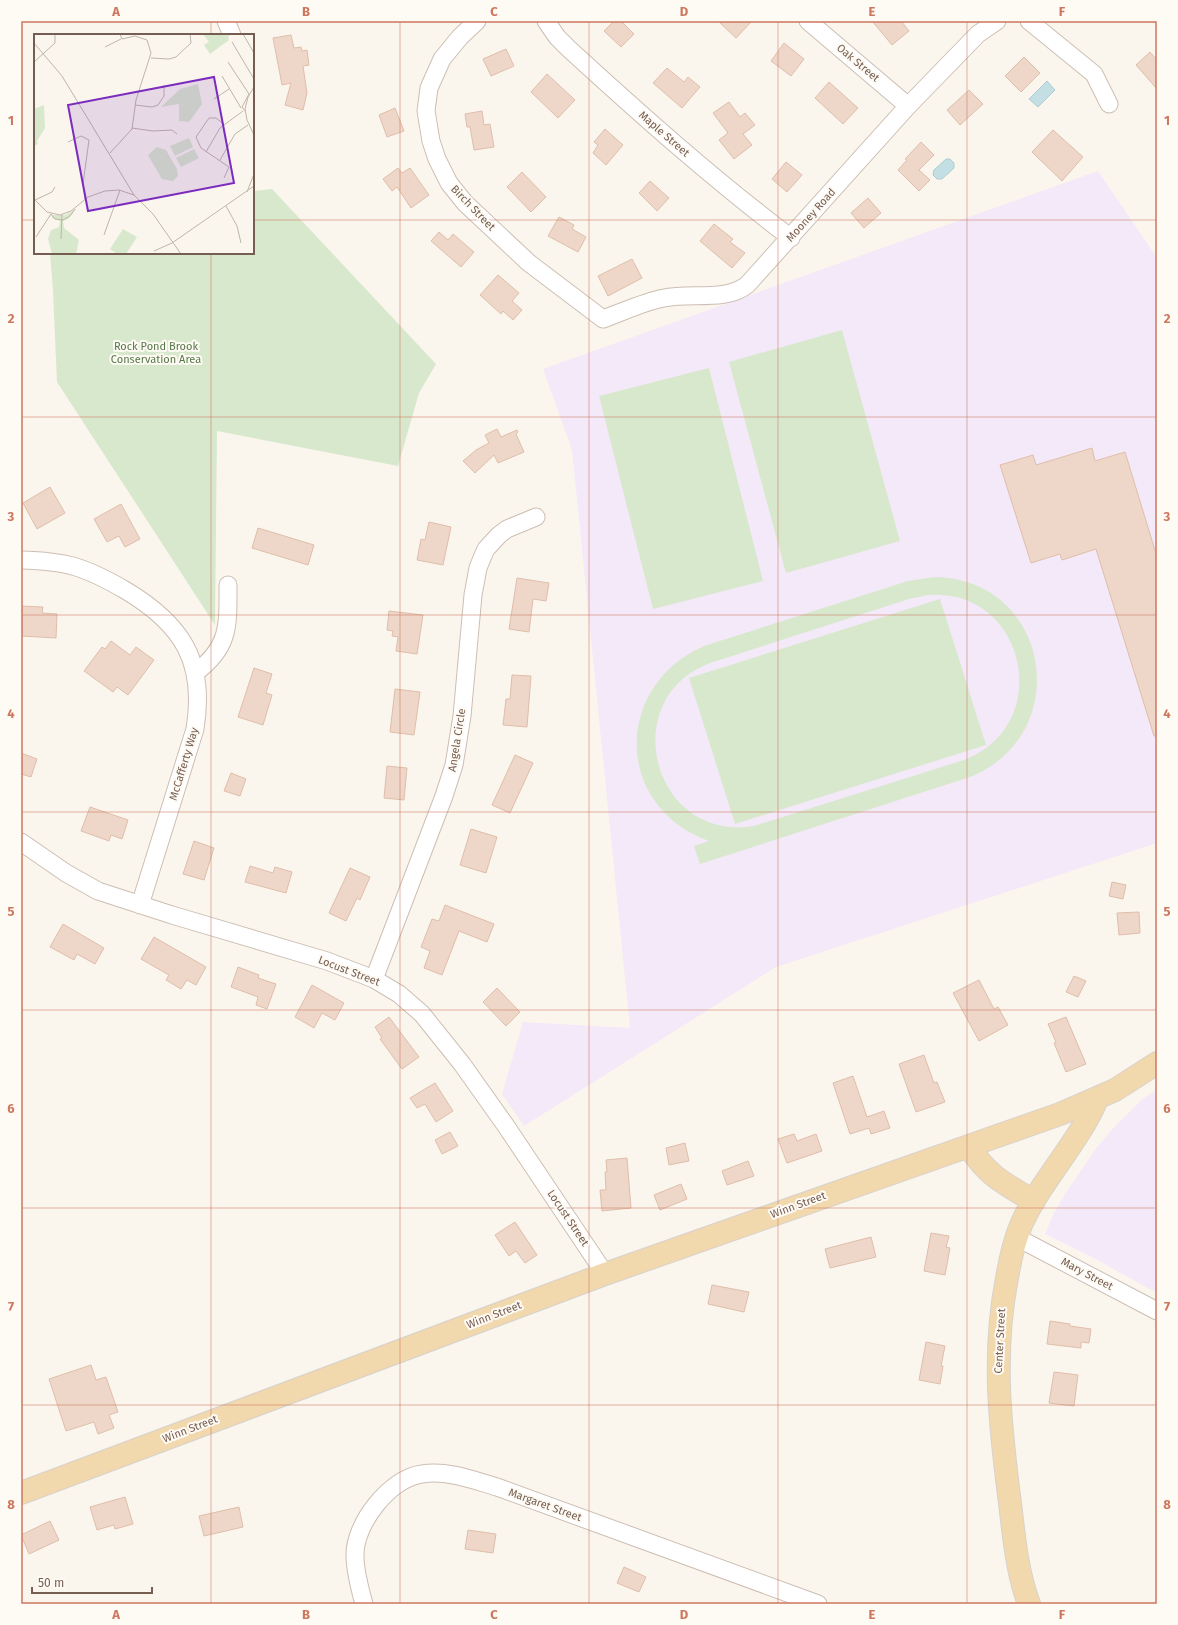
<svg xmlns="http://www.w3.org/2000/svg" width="1178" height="1625" font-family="'Fira Sans',sans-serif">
  <rect width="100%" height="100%" fill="#fbf6ed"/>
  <path fill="#f3e9f8" d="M 1098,171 L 1157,258 L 1157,843 L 776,967 L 524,1126 L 502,1094 L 523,1022 L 630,1028 L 572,450 L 543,369 Z
    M 1157,1089 L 1157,1293 L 1090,1256 L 1045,1234 L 1054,1213 L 1067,1191 L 1097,1147 L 1117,1124 L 1143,1099 Z"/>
  <path fill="#d8e8cc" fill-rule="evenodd" d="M 272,189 L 436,364 L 419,393 L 398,466 L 217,431 L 215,625 L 57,382 L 53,291 L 50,253 L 253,253 L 253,191 Z
    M 842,330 L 900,541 L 786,573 L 729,362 Z
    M 709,368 L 763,581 L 653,609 L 599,396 Z
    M 935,577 C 1050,579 1076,734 970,777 L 700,864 L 694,846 L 709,841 C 614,807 613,686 704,646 L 908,581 ZM 928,595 C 1026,587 1056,725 964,760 L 754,826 C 653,843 615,699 710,663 L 909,599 Z
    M 940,599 L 986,745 L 735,824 L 689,678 Z"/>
  <path fill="#c3dfe3" stroke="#aaced4" d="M 1047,81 L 1055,90 L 1038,107 L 1029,99 Z
    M 946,159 L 950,159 L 954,163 L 954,168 L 942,179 L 937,179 L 933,175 L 934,170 Z"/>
  <path fill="#eed7c8" stroke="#dfbeaa" d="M 614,21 L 621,21 L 634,34 L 621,47 L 604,31 Z
    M 718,21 L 752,21 L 736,38 Z
    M 872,21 L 901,21 L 909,31 L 892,45 Z
    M 291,35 L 294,48 L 301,47 L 302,51 L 307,50 L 309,65 L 303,66 L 307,93 L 303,110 L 285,105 L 291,83 L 282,85 L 273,38 Z
    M 784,43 L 804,59 L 791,76 L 771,61 Z
    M 506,49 L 514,66 L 491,76 L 483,59 Z
    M 1150,52 L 1157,60 L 1157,89 L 1136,65 Z
    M 1024,57 L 1040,73 L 1021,92 L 1005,76 Z
    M 667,68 L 684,82 L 688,77 L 700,87 L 682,108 L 653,83 Z
    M 547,74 L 575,100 L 558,118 L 531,92 Z
    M 829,82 L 858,108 L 843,124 L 815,98 Z
    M 969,90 L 983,104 L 960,125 L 947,110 Z
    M 729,102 L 740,117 L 745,113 L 755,125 L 743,134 L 752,145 L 734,159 L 719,140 L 728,133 L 713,113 Z
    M 395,108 L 404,131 L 387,137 L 379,115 Z
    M 482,111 L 484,125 L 490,124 L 494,147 L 474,150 L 470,127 L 467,127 L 465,114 Z
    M 605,129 L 623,145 L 606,165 L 593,153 L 598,145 L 594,142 Z
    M 1053,130 L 1083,157 L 1062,181 L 1032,152 Z
    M 921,142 L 934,155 L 919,170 L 930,180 L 919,191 L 898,170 L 907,160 L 905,159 Z
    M 786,162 L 802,175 L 787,192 L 772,179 Z
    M 398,168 L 402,173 L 410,168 L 429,195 L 411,208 L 397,187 L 392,191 L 383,179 Z
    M 522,172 L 546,197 L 531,212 L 507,187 Z
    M 650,181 L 669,198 L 657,211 L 639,193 Z
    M 868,198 L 881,213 L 864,228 L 851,213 Z
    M 559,217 L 574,225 L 572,229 L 586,237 L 578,252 L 548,236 Z
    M 714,224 L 733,239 L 730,242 L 745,253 L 732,268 L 700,241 Z
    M 439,232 L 448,240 L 453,234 L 474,252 L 461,267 L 431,241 Z
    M 632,259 L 642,278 L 608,296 L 598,276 Z
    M 498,275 L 519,293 L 512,301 L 522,310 L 513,320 L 503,311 L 501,314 L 480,295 Z
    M 497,429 L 501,437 L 517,430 L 518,432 L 516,434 L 524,452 L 498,463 L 494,455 L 475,473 L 463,461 L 476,450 L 489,443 L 485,435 Z
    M 1092,448 L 1095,461 L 1125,452 L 1157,557 L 1157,736 L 1154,736 L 1096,549 L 1062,560 L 1060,554 L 1031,563 L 1000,465 L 1033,455 L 1036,465 Z
    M 50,487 L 65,513 L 37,529 L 23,503 Z
    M 121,504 L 140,539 L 125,547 L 119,536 L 107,542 L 94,519 Z
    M 429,522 L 451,527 L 443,565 L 417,560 L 421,539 L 425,540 Z
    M 258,528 L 314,545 L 308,565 L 252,548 Z
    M 517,578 L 549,583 L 546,601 L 533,599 L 529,632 L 509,629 Z
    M 21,606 L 43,607 L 42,613 L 57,614 L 56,638 L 21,636 Z
    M 389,611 L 423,615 L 417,654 L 396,651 L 398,637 L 392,636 L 393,631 L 387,630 Z
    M 111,641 L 130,655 L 136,647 L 154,660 L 128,695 L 117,687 L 113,692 L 84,671 L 102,647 L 105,649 Z
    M 254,668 L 272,674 L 266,693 L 272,695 L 263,725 L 238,717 Z
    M 512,675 L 531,676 L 527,727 L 503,725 L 506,699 L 510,699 Z
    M 395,689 L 420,692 L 414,735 L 390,732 Z
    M 21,753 L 37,759 L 31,777 L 21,774 Z
    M 515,755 L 533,763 L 510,813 L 492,805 Z
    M 387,766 L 407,768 L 404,800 L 384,798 Z
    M 231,773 L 246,779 L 240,796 L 224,791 Z
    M 90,807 L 128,820 L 122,839 L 111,835 L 109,841 L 81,831 Z
    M 471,829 L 497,837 L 486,873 L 460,865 Z
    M 194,841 L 214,848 L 204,880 L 183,874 Z
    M 250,866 L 273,873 L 275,867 L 292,872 L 286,893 L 245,882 Z
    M 350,868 L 370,877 L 360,900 L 357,898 L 346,921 L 329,913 Z
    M 1112,882 L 1126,885 L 1123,899 L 1109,896 Z
    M 445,905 L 494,924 L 487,942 L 459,931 L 442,975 L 424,968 L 430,951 L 421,947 L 432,919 L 439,921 Z
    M 1139,912 L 1140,933 L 1119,935 L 1117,913 Z
    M 63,924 L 104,948 L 95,964 L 77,954 L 74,960 L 50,947 Z
    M 154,937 L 206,967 L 196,985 L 187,980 L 181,989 L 166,980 L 169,975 L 141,959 Z
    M 238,967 L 259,975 L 258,978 L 276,984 L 267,1009 L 256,1005 L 258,997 L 231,987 Z
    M 1074,976 L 1086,981 L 1078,997 L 1066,992 Z
    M 979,980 L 994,1009 L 998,1007 L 1008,1025 L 979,1041 L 953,993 Z
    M 312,985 L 344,1003 L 335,1020 L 322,1013 L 314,1028 L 295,1017 Z
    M 497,988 L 520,1012 L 506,1026 L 483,1002 Z
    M 389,1017 L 419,1057 L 402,1069 L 380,1039 L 382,1038 L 375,1027 Z
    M 1066,1017 L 1086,1064 L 1066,1072 L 1054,1043 L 1056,1042 L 1048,1024 Z
    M 924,1055 L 934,1083 L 937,1082 L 945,1102 L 916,1112 L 899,1064 Z
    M 853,1076 L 867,1117 L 884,1111 L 890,1128 L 871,1134 L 869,1128 L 850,1134 L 833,1083 Z
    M 435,1083 L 453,1111 L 436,1122 L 425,1104 L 417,1108 L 410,1098 Z
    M 450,1132 L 458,1146 L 442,1154 L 435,1140 Z
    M 794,1134 L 797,1141 L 816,1134 L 822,1151 L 787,1163 L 778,1139 Z
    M 685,1143 L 689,1161 L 669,1165 L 666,1148 Z
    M 627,1158 L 631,1208 L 602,1211 L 600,1190 L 606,1190 L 605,1172 L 607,1172 L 606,1160 Z
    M 748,1161 L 754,1176 L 727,1185 L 722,1171 Z
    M 681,1184 L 687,1199 L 660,1210 L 654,1195 Z
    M 515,1222 L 537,1255 L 525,1263 L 516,1251 L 509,1256 L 495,1235 Z
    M 931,1233 L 949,1236 L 946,1247 L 950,1248 L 945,1275 L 924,1271 Z
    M 871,1237 L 876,1257 L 830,1268 L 825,1249 Z
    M 712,1285 L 749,1292 L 744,1312 L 708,1304 Z
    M 1050,1321 L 1070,1324 L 1070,1326 L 1091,1329 L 1089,1343 L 1081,1342 L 1081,1348 L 1047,1344 Z
    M 926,1342 L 945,1346 L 941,1366 L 943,1366 L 940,1384 L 919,1380 Z
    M 91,1365 L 96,1380 L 106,1377 L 118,1412 L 109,1415 L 114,1428 L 98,1434 L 94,1422 L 66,1431 L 49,1379 Z
    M 1054,1372 L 1078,1375 L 1074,1406 L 1049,1403 Z
    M 125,1497 L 133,1524 L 115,1529 L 114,1525 L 97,1530 L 90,1507 Z
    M 239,1507 L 243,1527 L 204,1536 L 199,1516 Z
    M 50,1521 L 59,1540 L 29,1554 L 21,1535 Z
    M 468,1530 L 496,1534 L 493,1553 L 465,1549 Z
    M 624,1567 L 646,1577 L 639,1592 L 617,1583 Z"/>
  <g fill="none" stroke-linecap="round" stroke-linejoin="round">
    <defs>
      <path id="minor" d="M 226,21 L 232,35
        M 477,21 L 460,37 L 442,59 L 429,88 L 426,111 L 431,141 L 437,159 L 449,183 L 465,203 L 529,263 L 603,319 C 623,312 643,302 664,298 C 690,292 725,302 747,285 L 908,106 L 978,34 L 997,21
        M 546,21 L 557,37 L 568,48 C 640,114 713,179 791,238
        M 808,21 L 908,106
        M 1029,21 L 1094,74 L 1109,104
        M 21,560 C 67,561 85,567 125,590 C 182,624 206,661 195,729 L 140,905
        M 195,673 C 230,647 228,626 228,585
        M 21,842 L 66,873 L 98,891 L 172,915 L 327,961 L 374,979 L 399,994 L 422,1014 L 462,1064 L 506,1126 L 605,1274
        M 374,979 L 444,796 L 454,765 L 462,716 L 473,595 L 478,568 L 482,558 L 486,549 L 499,535 L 507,529 L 536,517
        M 1016,1237 L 1157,1311
        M 364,1604 C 360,1589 355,1572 355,1556 C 354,1524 390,1478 422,1474 C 448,1470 473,1480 497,1487 L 818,1604"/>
      <path id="major" d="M 969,1146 C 985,1174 1006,1185 1034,1201
        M 21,1493 L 605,1274 L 1060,1114 L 1115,1090 L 1157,1063
        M 1029,1604 C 1017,1572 1014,1537 1010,1503 C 1000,1426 992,1354 1007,1278 C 1010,1260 1014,1242 1021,1225 C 1041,1180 1078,1144 1097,1099"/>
    </defs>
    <use href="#minor" stroke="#cdbeb3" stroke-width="19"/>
    <use href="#major" stroke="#d8d2ce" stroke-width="24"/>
    <use href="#minor" stroke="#fff" stroke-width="17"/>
    <use href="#major" stroke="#f2d8ad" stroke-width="22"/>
  </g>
  <path fill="none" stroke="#cd775e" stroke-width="1" stroke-opacity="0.55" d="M 211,21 L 211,35M 400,21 L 400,1604M 589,21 L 589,1604M 778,21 L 778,1604M 967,21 L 967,1604M 21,220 L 35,220M 253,220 L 1157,220M 211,253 L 211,1604M 21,417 L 1157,417M 21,615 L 1157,615M 21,812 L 1157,812M 21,1010 L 1157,1010M 21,1208 L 1157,1208M 21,1405 L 1157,1405"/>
  <g text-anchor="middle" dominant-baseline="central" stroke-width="4" stroke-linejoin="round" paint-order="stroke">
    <g font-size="11" fill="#755e51" stroke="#fefaf4">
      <text transform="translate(858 63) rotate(40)">Oak Street</text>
      <text transform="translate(664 134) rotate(41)">Maple Street</text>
      <text transform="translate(473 208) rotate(46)">Birch Street</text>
      <text transform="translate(811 215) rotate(-48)">Mooney Road</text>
      <text transform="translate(457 740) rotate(-81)">Angela Circle</text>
      <text transform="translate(184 764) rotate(-73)">McCafferty Way</text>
      <text transform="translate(349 971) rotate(21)">Locust Street</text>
      <text transform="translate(798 1205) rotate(-20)">Winn Street</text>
      <text transform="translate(568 1218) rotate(56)">Locust Street</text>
      <text transform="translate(1087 1274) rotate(28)">Mary Street</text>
      <text transform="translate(494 1315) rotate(-21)">Winn Street</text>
      <text transform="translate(1000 1341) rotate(-87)">Center Street</text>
      <text transform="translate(190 1429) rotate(-21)">Winn Street</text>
      <text transform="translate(545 1505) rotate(20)">Margaret Street</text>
    </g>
    <g font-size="11" fill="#58794b" stroke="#fefaf4">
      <text x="156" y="346">Rock Pond Brook<tspan x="156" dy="13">Conservation Area</tspan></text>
    </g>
  </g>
  <g transform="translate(34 34)">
    <rect width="220" height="220" fill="#fbf6ed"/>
    <path d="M 169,0 L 198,0 L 194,3 L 195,6 L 176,20 L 170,11 L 175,8 ZM 164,50 L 168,70 L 155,88 L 145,87 L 145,70 L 127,73 L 146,55 ZM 10,71 L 11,94 L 3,107 L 4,110 L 0,112 L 0,75 ZM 155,104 L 159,113 L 141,122 L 136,112 ZM 123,113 L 132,116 L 143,135 L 144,142 L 139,147 L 128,145 L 114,121 ZM 160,115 L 165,124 L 147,133 L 142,124 ZM 42,175 L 34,185 L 29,187 L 30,194 L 45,206 L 42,220 L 18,220 L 14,205 L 17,196 L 25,193 L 26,187 L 18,184 L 18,181 L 31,181 ZM 89,195 L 103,203 L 92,220 L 83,220 L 76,215 Z" fill="#d8e8cc"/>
    <path fill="none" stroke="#c1b4aa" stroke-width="1" d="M 209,0 L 220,19M 198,8 L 220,45M 0,9 L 28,42 L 100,161 L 119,180 L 147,220M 71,13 L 87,5M 117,24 L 135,25 L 142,23 L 157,9 L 156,0M 0,28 L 21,9 L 21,0M 194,28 L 215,60 L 208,73 L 211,77M 188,42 L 207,74M 220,53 L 214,63 L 211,75 L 213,86 L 220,101M 180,65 L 195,55M 101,71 L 118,73 L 124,71 L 130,62 L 130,51M 98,94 L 119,97 L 138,96 L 143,100M 34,108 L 47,102 L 55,106 L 49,150 L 51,165M 172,118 L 186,94 L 209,77M 76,119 L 98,95 L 102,66 L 117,19 L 113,6 L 101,2 L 88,5 L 86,0M 186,126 L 201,100 L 214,91M 190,144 L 195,133 L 167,114 L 162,103 L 175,84 L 182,84 L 190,90M 213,158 L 220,140M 0,165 L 13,178 L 26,181 L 37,177 L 54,163 L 71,157 L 85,156 L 100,161M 1,166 L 18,158 L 21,153M 192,172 L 203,192 L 207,209M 70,201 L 86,156M 2,203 L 17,180 L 21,185 L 29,186 L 36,182 L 41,175M 27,205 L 28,181M 120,217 L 138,209 L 220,152"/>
    <path fill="#7b2cbf" fill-opacity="0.15" stroke="#7b2cbf" stroke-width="2" d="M 180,43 L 200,149 L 54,177 L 34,71 Z"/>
    <rect width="220" height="220" fill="none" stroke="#755e51" stroke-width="2"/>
  </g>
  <rect width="1178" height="1625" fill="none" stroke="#fefaf4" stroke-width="44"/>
  <path d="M32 1587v6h120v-6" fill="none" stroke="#755e51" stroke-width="2"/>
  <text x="38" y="1587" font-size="12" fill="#755e51" stroke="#fefaf4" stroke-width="3" paint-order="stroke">50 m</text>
  <rect x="22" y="22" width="1134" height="1581" fill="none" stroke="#cd775e" stroke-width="1.5"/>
  <g font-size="13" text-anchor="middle" font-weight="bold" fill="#cd775e">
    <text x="116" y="16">A</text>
    <text x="306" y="16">B</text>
    <text x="494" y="16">C</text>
    <text x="684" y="16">D</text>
    <text x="872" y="16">E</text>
    <text x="1062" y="16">F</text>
    <text x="11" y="125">1</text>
    <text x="1167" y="125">1</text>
    <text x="11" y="323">2</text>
    <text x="1167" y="323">2</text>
    <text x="11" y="521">3</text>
    <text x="1167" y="521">3</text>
    <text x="11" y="718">4</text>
    <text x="1167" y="718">4</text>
    <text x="11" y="916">5</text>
    <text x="1167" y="916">5</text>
    <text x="11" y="1113">6</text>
    <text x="1167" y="1113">6</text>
    <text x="11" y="1311">7</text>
    <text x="1167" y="1311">7</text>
    <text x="11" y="1509">8</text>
    <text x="1167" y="1509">8</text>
    <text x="116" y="1619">A</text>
    <text x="306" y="1619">B</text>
    <text x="494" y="1619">C</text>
    <text x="684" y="1619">D</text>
    <text x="872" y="1619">E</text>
    <text x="1062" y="1619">F</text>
  </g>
</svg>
